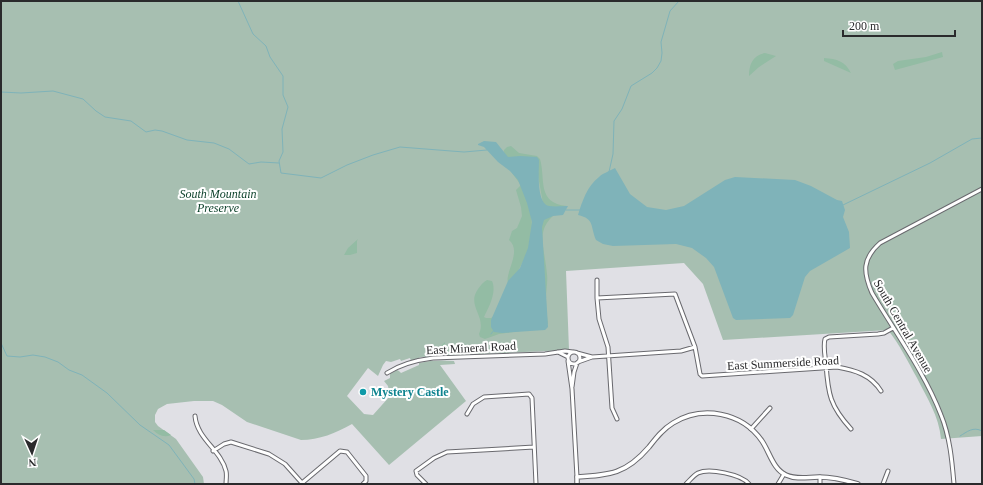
<svg xmlns="http://www.w3.org/2000/svg" width="983" height="485" font-family="Georgia,serif">
  <rect width="100%" height="100%" fill="#e0e0e5"/>
  <path fill="#a7bfb1" d="M 1,1 L 982,1 L 982,436 L 941,439 C 939,416 927,398 917,378 C 908,362 900,345 888,330 L 723,340 L 703,284 L 684,263 L 566,271 L 569,350 L 437,356 L 421,357 L 411,361 L 410,358 L 401,361 L 400,359 L 391,362 L 386,361 L 383,365 L 378,376 L 368,368 L 347,396 L 364,414 L 373,415 L 390,396 L 388,386 L 384,381 L 390,378 L 390,374 L 397,370 L 399,371 L 401,373 L 419,365 L 419,363 C 431,360 442,360 454,361 L 455,364 L 440,365 L 466,401 L 389,465 L 352,424 C 336,433 319,440 301,440 L 247,422 L 222,405 L 213,401 L 194,401 L 167,404 L 158,409 L 155,415 L 155,422 L 158,426 L 176,439 L 203,477 L 204,484 L 1,484 Z"/>
  <path fill="#93bca4" d="M 942,52 L 943,57 L 895,70 L 893,64 L 898,61 L 926,57 Z
    M 765,53 L 776,56 L 759,67 L 749,76 C 749,64 753,55 765,53 Z
    M 824,58 C 837,59 845,61 851,73 L 824,61 Z
    M 511,146 L 519,153 L 537,156 L 540,159 C 546,179 536,203 567,206 C 532,226 544,242 547,274 C 548,282 546,290 546,299 C 546,307 547,316 548,324 L 545,327 L 542,328 L 499,334 L 485,339 L 480,337 L 479,334 C 487,316 466,306 478,289 C 481,285 483,282 487,280 L 492,281 C 497,292 489,307 484,317 L 486,318 L 491,318 L 500,312 L 538,241 L 543,203 L 536,165 L 503,156 L 504,150 L 507,147 Z
    M 510,170 L 518,177 L 531,209 L 532,227 L 528,252 L 509,288 C 508,284 507,280 508,276 C 510,265 520,249 509,240 L 512,231 L 517,228 L 522,216 L 521,207 L 516,190 L 520,186 L 520,184 Z
    M 358,239 L 357,241 L 357,253 L 350,255 L 344,255 L 348,248 Z
    M 445,342 L 445,351 L 454,351 L 454,356 L 441,354 L 442,345 Z
    M 153,430 L 164,430 L 171,435 C 164,438 158,435 153,430 Z"/>
  <path fill="#7fb3b9" d="M 484,141 L 496,142 L 508,157 L 520,156 L 537,157 L 539,160 C 539,170 536,203 549,206 C 555,207 563,206 568,206 L 563,215 L 553,216 L 544,220 L 542,227 L 548,327 L 545,330 L 502,333 L 494,332 L 491,327 L 491,320 L 508,281 L 520,268 L 528,248 L 532,222 L 527,203 L 518,180 L 510,171 L 498,162 L 484,147 L 478,145 L 478,144 Z
    M 615,168 L 630,194 L 647,207 L 666,210 L 684,206 L 725,180 L 735,177 L 795,180 L 811,186 L 837,200 L 842,201 L 845,210 L 843,217 L 849,232 L 850,248 L 810,271 L 805,277 L 793,315 L 790,318 L 736,320 L 733,318 L 714,267 L 706,258 L 692,248 L 676,244 L 613,246 L 603,244 L 596,240 C 590,226 595,219 578,215 C 582,202 587,186 599,177 C 603,173 610,171 615,168 Z"/>
  <g fill="none" stroke-linecap="round" stroke-linejoin="round">
    <path stroke="#7fb3b9" stroke-width="1" d="M 238,1 L 253,34 L 266,46 L 270,57 L 283,76 L 283,95 L 288,107 L 282,129 L 283,152 L 279,161 L 281,173 L 321,178 L 347,165 L 373,155 L 400,147 L 464,152 L 487,150
      M 1,92 L 21,93 L 53,91 L 83,99 L 96,111 L 105,117 L 131,121 L 146,132 L 155,130 L 162,131 L 187,140 L 214,143 L 229,149 L 249,164 L 261,162 L 279,163
      M 609,172 L 613,154 L 614,121 L 622,109 L 631,86 L 652,73 L 657,68 L 661,61 L 662,53 L 661,42 L 670,11 L 679,1
      M 843,205 L 930,163 L 972,139 L 982,138
      M 566,210 L 581,210
      M 491,334 L 494,330
      M 1,343 L 7,356 L 20,357 L 33,355 L 45,357 L 58,362 L 69,370 L 82,375 L 107,393 L 140,425 L 169,445 L 194,479 L 195,484
      M 960,436 C 967,432 973,426 982,431"/>
    <defs>
      <path id="minor" d="M 597,280 L 597,298 L 599,319 L 608,347 L 612,408 L 617,419
        M 597,298 L 675,294 L 695,347 L 700,374 L 702,376 L 837,367 C 855,370 871,375 881,391
        M568 358a6 6 0 1 1 12 0a6 6 0 1 1-12 0Z
        M 558,352 L 568,357
        M 577,353 L 592,357 L 681,351 L 695,347
        M 568,361 L 572,389 L 577,477
        M 578,362 L 592,357
        M 387,373 C 401,364 417,360 433,358 L 545,354 L 565,351 L 573,352
        M 572,387 L 574,372 L 577,363
        M 467,414 L 473,404 L 484,397 L 529,394 L 532,398 L 536,484
        M 195,416 C 197,439 221,450 226,471 C 227,475 226,480 226,484
        M 751,429 L 770,408
        M 851,429 C 830,406 828,394 826,364 C 825,356 823,347 825,339 L 829,337 L 878,334 L 884,333 L 893,328
        M 213,451 L 224,444 L 231,442 L 269,454 L 285,464 L 302,483
        M 302,483 L 340,451 L 347,452 L 366,476 L 366,481 L 363,484
        M 426,484 L 417,475 L 416,471 L 434,458 L 447,452 L 534,447
        M 686,484 C 690,480 694,475 698,473 C 709,468 741,474 749,484
        M 778,484 L 784,474
        M 820,484 L 820,477
        M 883,484 L 888,471
        M 954,484 C 952,461 950,437 941,415 C 925,373 895,332 872,293 C 863,272 862,259 880,243 L 982,189"/>
      <path id="tertiary" d="M 577,484 L 577,477 C 610,475 626,474 649,447 C 656,438 663,429 673,423 C 702,405 742,412 762,441 C 770,453 773,469 786,475 C 797,480 808,477 819,477 C 833,477 845,480 858,484"/>
    </defs>
    <use href="#minor" stroke="#69696e" stroke-width="5"/>
    <use href="#tertiary" stroke="#69696e" stroke-width="5.5"/>
    <use href="#minor" stroke="#fff" stroke-width="3"/>
    <use href="#tertiary" stroke="#fff" stroke-width="3.5"/>
  </g>
  <circle fill="#0f9aa8" stroke="#fff" stroke-width="1.5" cx="363" cy="392" r="4"/>
  <g text-anchor="middle" dominant-baseline="central" stroke-width="4" stroke-linejoin="round" paint-order="stroke">
    <g font-size="12" font-style="italic" fill="#083e27" stroke="#fff">
      <text x="218" y="194">South Mountain<tspan x="218" dy="14">Preserve</tspan></text>
    </g>
    <g font-size="12" fill="#2a2a2c" stroke="#fff">
      <text transform="translate(903 326) rotate(60)">South Central Avenue</text>
      <text transform="translate(471 348) rotate(-3)">East Mineral Road</text>
      <text transform="translate(783 363) rotate(-3)">East Summerside Road</text>
    </g>
    <g font-size="12" font-weight="bold" fill="#0d838f" stroke="#fff" text-anchor="start">
      <text x="371" y="392">Mystery Castle</text>
    </g>
  </g>
  <rect width="983" height="485" fill="none" stroke="#2a2a2c" stroke-width="4"/>
  <g transform="translate(32 453) rotate(177)" stroke="#ffffff" stroke-width="3" paint-order="stroke">
  <path d="M0-3L7 15L0 10L-7 15Z" fill="#2a2a2c"/>
  <text y="-6" font-size="11" font-weight="bold" text-anchor="middle" fill="#2a2a2c">N</text>
  </g>
  <path d="M843 30v6h112v-6" fill="none" stroke="#2a2a2c" stroke-width="2"/>
  <text x="849" y="30" font-size="12" fill="#2a2a2c" stroke="#ffffff" stroke-width="3" paint-order="stroke">200 m</text>
</svg>
